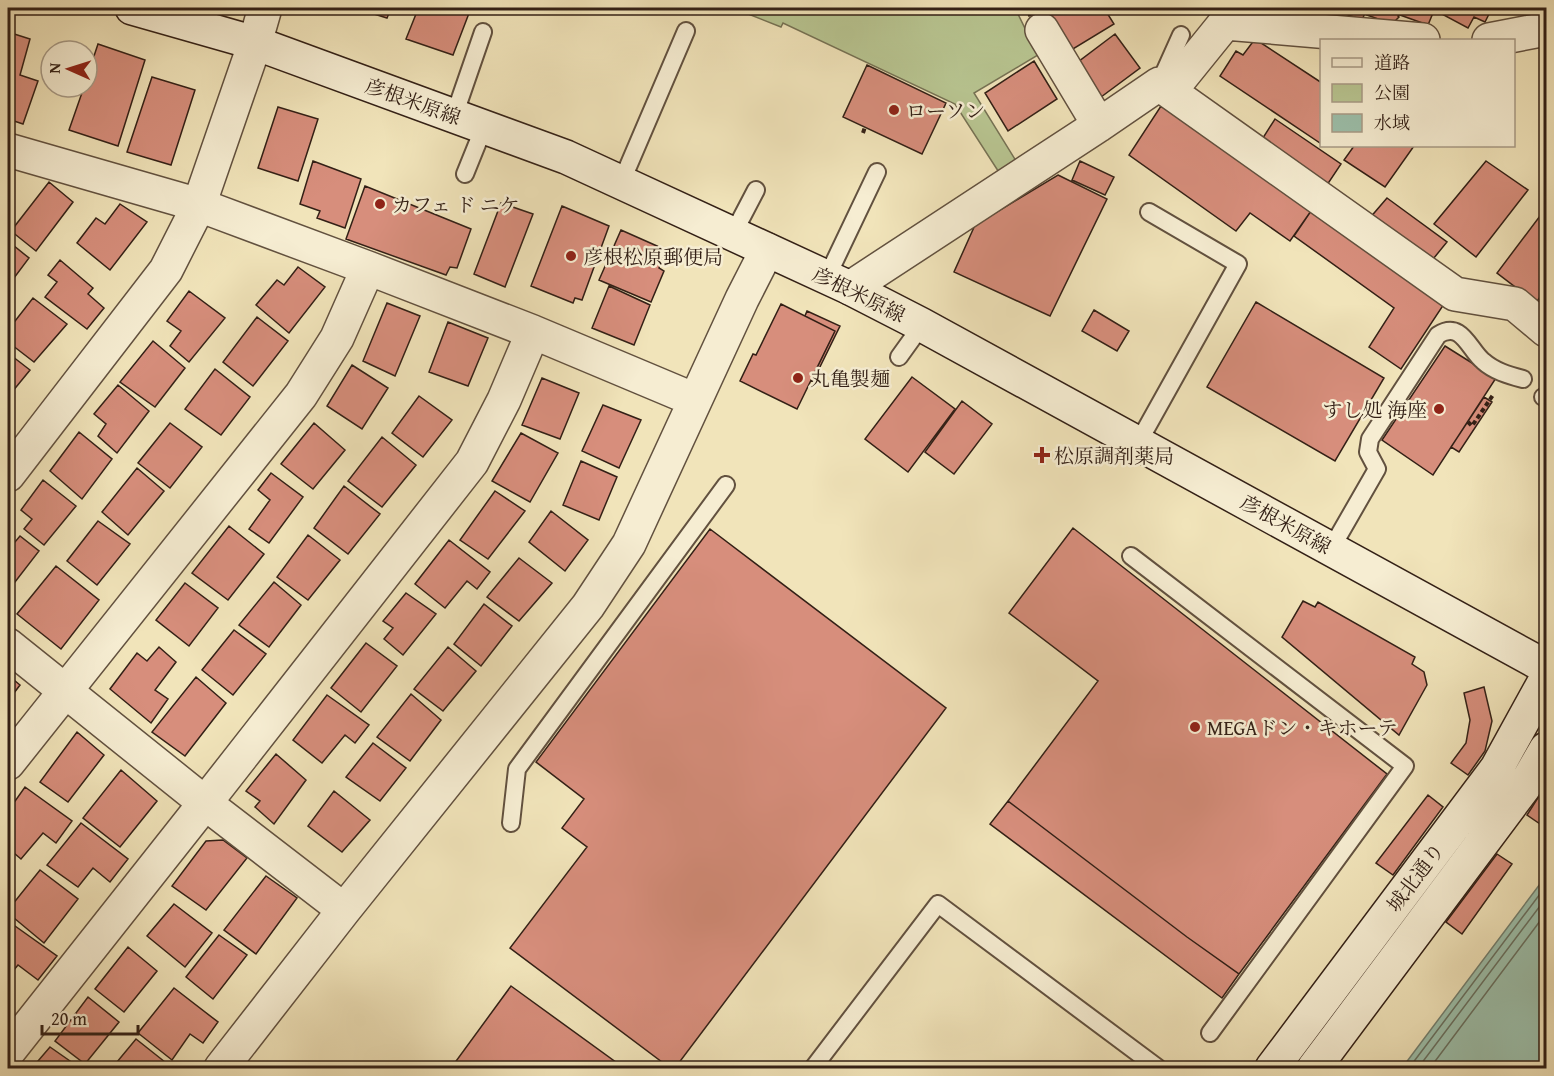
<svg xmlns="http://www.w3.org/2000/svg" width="1554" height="1076" font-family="'Gentium Book Plus','Noto Serif JP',serif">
  <rect width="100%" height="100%" fill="#f1e4ba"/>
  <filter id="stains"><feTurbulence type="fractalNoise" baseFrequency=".00333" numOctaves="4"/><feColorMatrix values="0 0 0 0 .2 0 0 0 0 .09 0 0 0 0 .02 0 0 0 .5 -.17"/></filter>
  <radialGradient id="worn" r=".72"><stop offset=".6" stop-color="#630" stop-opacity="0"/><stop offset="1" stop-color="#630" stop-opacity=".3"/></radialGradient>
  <path fill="#b8c591" stroke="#767254" stroke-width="1.5" d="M 733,8 L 1015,8 L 1038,55 L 974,93 L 1021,169 L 1002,177 L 955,104 L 783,23 L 781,27 Z"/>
  <path fill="#9cbfaa" stroke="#727f6f" stroke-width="1.5" d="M 1546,876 L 1546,1068 L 1402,1068 Z"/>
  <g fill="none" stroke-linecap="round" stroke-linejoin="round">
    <path stroke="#687060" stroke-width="1.5" d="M 1409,1068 L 1546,886
      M 1418,1068 L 1546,898
      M 1430,1068 L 1546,913"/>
  </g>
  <path fill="#d78e7c" stroke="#332016" stroke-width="1.5" d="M 355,8 L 391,8 L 387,18 Z
    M 422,8 L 471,8 L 453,55 L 406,39 L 416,14 L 420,14 Z
    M 1025,8 L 1046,8 L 1029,16 Z
    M 1055,8 L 1104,8 L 1114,24 L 1068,52 L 1044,13 Z
    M 1260,8 L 1322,8 L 1322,15 Z
    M 1329,8 L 1367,8 L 1362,20 Z
    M 1370,8 L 1402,8 L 1398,16 L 1399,17 L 1392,24 L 1367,15 Z
    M 1403,8 L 1435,8 L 1428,25 L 1400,15 Z
    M 1440,8 L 1492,8 L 1485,22 L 1474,17 L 1468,28 L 1438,12 Z
    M 8,32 L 30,39 L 20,75 L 38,81 L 23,124 L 8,119 Z
    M 1115,34 L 1140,68 L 1097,100 L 1074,65 Z
    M 1255,39 L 1322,83 L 1322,140 L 1320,143 L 1220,76 L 1236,51 L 1243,55 Z
    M 98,44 L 145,60 L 118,146 L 69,130 L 84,87 L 87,87 L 87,77 Z
    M 1034,61 L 1057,99 L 1008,131 L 985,93 Z
    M 867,65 L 946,103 L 922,154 L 843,117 Z
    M 152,77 L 195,90 L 171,165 L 127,152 Z
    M 1161,106 L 1311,211 L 1290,241 L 1250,213 L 1236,231 L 1129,155 Z
    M 278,107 L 318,119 L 298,181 L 258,168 Z
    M 1275,119 L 1341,164 L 1327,185 L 1261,141 Z
    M 1354,146 L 1414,146 L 1385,187 L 1344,160 Z
    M 313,161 L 361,179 L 345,228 L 317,218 L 320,211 L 300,204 Z
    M 1080,161 L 1114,177 L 1105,195 L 1072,180 Z
    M 1486,161 L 1528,190 L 1476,257 L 1434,224 Z
    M 1058,175 L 1107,199 L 1050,316 L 954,272 L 975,225 Z
    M 49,182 L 73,202 L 36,251 L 11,231 Z
    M 365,186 L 471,229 L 457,268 L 450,267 L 446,275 L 346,239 Z
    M 1387,198 L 1447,242 L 1429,264 L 1369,219 Z
    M 501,203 L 533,214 L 505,287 L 474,274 Z
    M 120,204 L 147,222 L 110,270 L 77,243 L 96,218 L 105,224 Z
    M 562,206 L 609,226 L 582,300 L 575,298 L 573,303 L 531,286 Z
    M 1546,208 L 1546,288 L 1536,303 L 1497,273 Z
    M 1311,211 L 1444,304 L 1401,369 L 1369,347 L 1394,308 L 1294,236 Z
    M 621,230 L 666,250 L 659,268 L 664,271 L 651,302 L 599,280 Z
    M 8,241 L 29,258 L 8,286 Z
    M 60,260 L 93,288 L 88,294 L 104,308 L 87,329 L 45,297 L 57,282 L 48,275 Z
    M 298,267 L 325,287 L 289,333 L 256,305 L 277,280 L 284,285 Z
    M 609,286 L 650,305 L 634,345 L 592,328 Z
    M 189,291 L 225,318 L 189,362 L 170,346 L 181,331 L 167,321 Z
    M 33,298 L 67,324 L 34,362 L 8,342 L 8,330 Z
    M 1256,302 L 1384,378 L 1335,461 L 1207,387 Z
    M 387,303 L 420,316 L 395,376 L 363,361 Z
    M 781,304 L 835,331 L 797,409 L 740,381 L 753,354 L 756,355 Z
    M 1094,310 L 1129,331 L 1117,351 L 1082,331 Z
    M 807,311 L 840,326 L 813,381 L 811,380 L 835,331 L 805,316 Z
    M 257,317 L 288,341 L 253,386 L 223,362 Z
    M 448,322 L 488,338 L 468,386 L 429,372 Z
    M 153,341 L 185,368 L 155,407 L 120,382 Z
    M 1445,346 L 1496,378 L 1433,475 L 1382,440 Z
    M 8,353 L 30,370 L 8,397 Z
    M 352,365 L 388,388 L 362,429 L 327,406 Z
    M 215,369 L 250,397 L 221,435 L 185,409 Z
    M 912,377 L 955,409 L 908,472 L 865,439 Z
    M 542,378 L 579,393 L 560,439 L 522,425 Z
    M 118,385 L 149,411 L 117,453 L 98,436 L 106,424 L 94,414 Z
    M 419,396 L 452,420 L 423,457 L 392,433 Z
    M 1484,397 L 1492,402 L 1459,452 L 1451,447 Z
    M 962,401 L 992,424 L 954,474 L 925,452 Z
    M 603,405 L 641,420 L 619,468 L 582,451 Z
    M 170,423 L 202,447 L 170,488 L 138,463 Z
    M 314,423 L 345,450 L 313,489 L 281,464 Z
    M 79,432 L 112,459 L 82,499 L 50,471 Z
    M 521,433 L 558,453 L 530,502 L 492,481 Z
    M 382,437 L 416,465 L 382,507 L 348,481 Z
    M 581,461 L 617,477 L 599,520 L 563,505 Z
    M 137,468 L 164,491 L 128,535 L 102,512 Z
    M 271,473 L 303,497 L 269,543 L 249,529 L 270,500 L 258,490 Z
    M 43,480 L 76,506 L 44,545 L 24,529 L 32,519 L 21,510 Z
    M 344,486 L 380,514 L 348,554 L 314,528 Z
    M 495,491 L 525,511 L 488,559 L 460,540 Z
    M 551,511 L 588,540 L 565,571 L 529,542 Z
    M 98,521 L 130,544 L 97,585 L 67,561 Z
    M 229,526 L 264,554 L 228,600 L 192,573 Z
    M 1073,528 L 1387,774 L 1239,974 L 1187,937 L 1008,801 L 1098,681 L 1009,613 Z
    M 710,529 L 946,708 L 675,1068 L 670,1068 L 510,948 L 587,847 L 562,828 L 584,799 L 536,762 Z
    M 308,535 L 340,560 L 308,600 L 277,577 Z
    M 8,536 L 15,542 L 20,536 L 39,551 L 8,591 Z
    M 449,540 L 490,572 L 477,589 L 467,581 L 445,608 L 415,584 Z
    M 519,558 L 552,583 L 519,621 L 487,597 Z
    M 56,566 L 99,600 L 61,649 L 17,614 Z
    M 274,582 L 301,605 L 269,647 L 239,625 Z
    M 185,583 L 218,608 L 189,646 L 156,620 Z
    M 406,593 L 436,614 L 403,655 L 384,639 L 393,628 L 383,621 Z
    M 1303,601 L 1315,607 L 1318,602 L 1415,657 L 1412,664 L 1424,672 L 1427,685 L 1399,735 L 1282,637 Z
    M 484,604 L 512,626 L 481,666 L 454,644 Z
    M 234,630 L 266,654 L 233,695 L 202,670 Z
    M 366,643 L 397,666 L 361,712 L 331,688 Z
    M 159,647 L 176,662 L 155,690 L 168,699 L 151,723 L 110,689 L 137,653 L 147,661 Z
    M 448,647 L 476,671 L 443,711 L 414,689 Z
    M 8,675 L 20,685 L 8,701 Z
    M 196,677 L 226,703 L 185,756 L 152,732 Z
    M 1484,687 L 1492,721 L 1485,751 L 1468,775 L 1451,763 L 1466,743 L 1470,720 L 1464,693 Z
    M 411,694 L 441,720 L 410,761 L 377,737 Z
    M 327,695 L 369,725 L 355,743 L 345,735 L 322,763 L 293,740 Z
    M 77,732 L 104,755 L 68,802 L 40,782 Z
    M 373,743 L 406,768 L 380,801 L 346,777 Z
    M 276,754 L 306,780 L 274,824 L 255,807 L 260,801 L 246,791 Z
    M 121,770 L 157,801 L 120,847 L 83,818 Z
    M 1546,785 L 1546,821 L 1543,826 L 1527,815 Z
    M 25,787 L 72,821 L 56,843 L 43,833 L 21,859 L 8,848 L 8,811 Z
    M 334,791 L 370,820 L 342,852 L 308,826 Z
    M 1428,795 L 1443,807 L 1393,875 L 1376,863 Z
    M 1008,801 L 1187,937 L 1239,974 L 1222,998 L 990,824 Z
    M 81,823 L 128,859 L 110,882 L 93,868 L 78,887 L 47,865 Z
    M 223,840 L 247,858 L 206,910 L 172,886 L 206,841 Z
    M 1497,854 L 1512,864 L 1462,934 L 1446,922 Z
    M 40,870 L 78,899 L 44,943 L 8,913 L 8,910 Z
    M 266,876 L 297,898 L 256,954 L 224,930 Z
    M 174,904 L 212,933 L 185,967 L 147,936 Z
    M 8,921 L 57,956 L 38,980 L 18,965 L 8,977 Z
    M 219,935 L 247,955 L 213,999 L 186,977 Z
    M 128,947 L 157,971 L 124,1012 L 95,989 Z
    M 511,986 L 624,1068 L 451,1068 Z
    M 174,988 L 218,1022 L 203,1043 L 190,1034 L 172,1060 L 138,1033 Z
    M 88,997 L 119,1022 L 85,1064 L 55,1041 Z
    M 136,1039 L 170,1066 L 168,1068 L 112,1068 Z
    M 50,1047 L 80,1068 L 32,1068 Z"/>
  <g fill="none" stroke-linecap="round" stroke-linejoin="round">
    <defs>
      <path id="service" d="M 1159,84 L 1181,35
        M 454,116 L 483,32
        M 465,174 L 484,127
        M 621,183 L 686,31
        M 733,234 L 756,190
        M 827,277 L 877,172
        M 899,357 L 922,325
        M 1543,397 L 1546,397
        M 1138,443 L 1238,264 L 1149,212
        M 1331,549 L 1377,469 L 1368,452 L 1370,439 L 1438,335 C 1462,320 1469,350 1483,361 C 1494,371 1508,375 1523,379
        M 1131,556 L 1405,766 L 1210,1033
        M 511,823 L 517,769 L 726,485
        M 813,1068 L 938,904 L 1158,1068"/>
      <path id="minor" d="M 1042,30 L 1099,125
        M 1489,40 L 1546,29
        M 1170,91 L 1225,23 L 1423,40
        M 8,150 L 199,205 L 368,268 L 533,332 L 695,400
        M 850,288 L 1099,125 L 1159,84 L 1455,294 L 1515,304 L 1546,330
        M 8,475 L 166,270 L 199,205 L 255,43 L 265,8
        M 8,645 L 205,803 L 344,910
        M 8,763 L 301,395 L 337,338 L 368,268
        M 8,1052 L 205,803 L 472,462 L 504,400 L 533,332
        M 221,1068 L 344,910 L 588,606 L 629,544 L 742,299 L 767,250"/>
      <path id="secondary" d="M 132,8 L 255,43 L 566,157 L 850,288 L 922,325 L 1546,667
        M 1272,1068 L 1497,768 L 1546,679
        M 1314,1068 L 1524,787 L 1546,749"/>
    </defs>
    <use href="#service" stroke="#62513f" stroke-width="20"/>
    <use href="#minor" stroke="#62513f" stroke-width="36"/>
    <use href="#secondary" stroke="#332016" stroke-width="36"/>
    <path stroke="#332016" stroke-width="4" stroke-dasharray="4.5 3" stroke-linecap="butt" d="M 863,133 L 865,127
      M 1468,422 L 1472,426 L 1493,395"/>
    <use href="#service" stroke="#f6edd2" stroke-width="16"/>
    <use href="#minor" stroke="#f6edd2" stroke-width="33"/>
    <use href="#secondary" stroke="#f6edd2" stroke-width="33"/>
  </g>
  <g fill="#8f2418" stroke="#f6edd2" stroke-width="2">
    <circle cx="894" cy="110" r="6"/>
    <circle cx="380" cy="204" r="6"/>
    <circle cx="571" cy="256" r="6"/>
    <circle cx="798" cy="378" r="6"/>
    <circle cx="1439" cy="409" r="6"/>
    <path d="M1039 446h6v6h6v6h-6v6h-6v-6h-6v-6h6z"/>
    <circle cx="1195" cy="727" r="6"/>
  </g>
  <g text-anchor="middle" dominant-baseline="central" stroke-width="5" stroke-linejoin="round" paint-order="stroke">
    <g font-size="20" fill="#332016" stroke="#f6edd2">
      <text transform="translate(413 101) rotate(20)">彦根米原線</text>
      <text transform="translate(859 294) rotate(26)">彦根米原線</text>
      <text transform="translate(1286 524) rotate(29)">彦根米原線</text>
      <text transform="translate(1415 877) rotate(-53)">城北通り</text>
    </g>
    <g font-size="20" fill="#332016" stroke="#f6edd2" text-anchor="start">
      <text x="906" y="110">ローソン</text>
      <text x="392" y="204">カフェ ド ニケ</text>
      <text x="583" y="256">彦根松原郵便局</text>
      <text x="810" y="378">丸亀製麺</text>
      <text x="1427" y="409" text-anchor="end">すし処 海座</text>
      <text x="1054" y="455">松原調剤薬局</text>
      <text x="1207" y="727">MEGAドン・キホーテ</text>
    </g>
  </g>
  <rect width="1554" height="1076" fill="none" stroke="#f1e4ba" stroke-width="30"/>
  <rect x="9" y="9" width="1536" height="1058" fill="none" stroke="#332016" stroke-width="3"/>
  <rect x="15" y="15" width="1524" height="1046" fill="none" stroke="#332016" stroke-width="1.5"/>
  <rect x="1320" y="39" width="195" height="108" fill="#f6edd2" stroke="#a89b87" stroke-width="1.5"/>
  <rect x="1332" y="58" width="30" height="9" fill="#f6edd2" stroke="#a89b87" stroke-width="1.5"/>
  <text x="1374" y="69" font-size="18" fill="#332016">道路</text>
  <rect x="1332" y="84" width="30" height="18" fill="#b8c591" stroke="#a89b87" stroke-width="1.5"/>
  <text x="1374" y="99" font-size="18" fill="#332016">公園</text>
  <rect x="1332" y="114" width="30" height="18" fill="#9cbfaa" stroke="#a89b87" stroke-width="1.5"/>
  <text x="1374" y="129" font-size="18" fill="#332016">水域</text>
  <g transform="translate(69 69) rotate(273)"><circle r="28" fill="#f6edd2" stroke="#a89b87" stroke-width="1.5"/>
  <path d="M0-4.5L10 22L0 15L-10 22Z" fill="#8f2418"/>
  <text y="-9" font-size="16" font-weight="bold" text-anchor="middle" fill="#332016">N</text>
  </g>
  <path d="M42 1025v9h96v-9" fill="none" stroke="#332016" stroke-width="3"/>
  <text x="51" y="1025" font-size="18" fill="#332016" stroke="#f6edd2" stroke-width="4.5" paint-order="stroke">20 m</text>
  <rect width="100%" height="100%" filter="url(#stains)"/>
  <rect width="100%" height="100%" fill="url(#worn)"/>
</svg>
